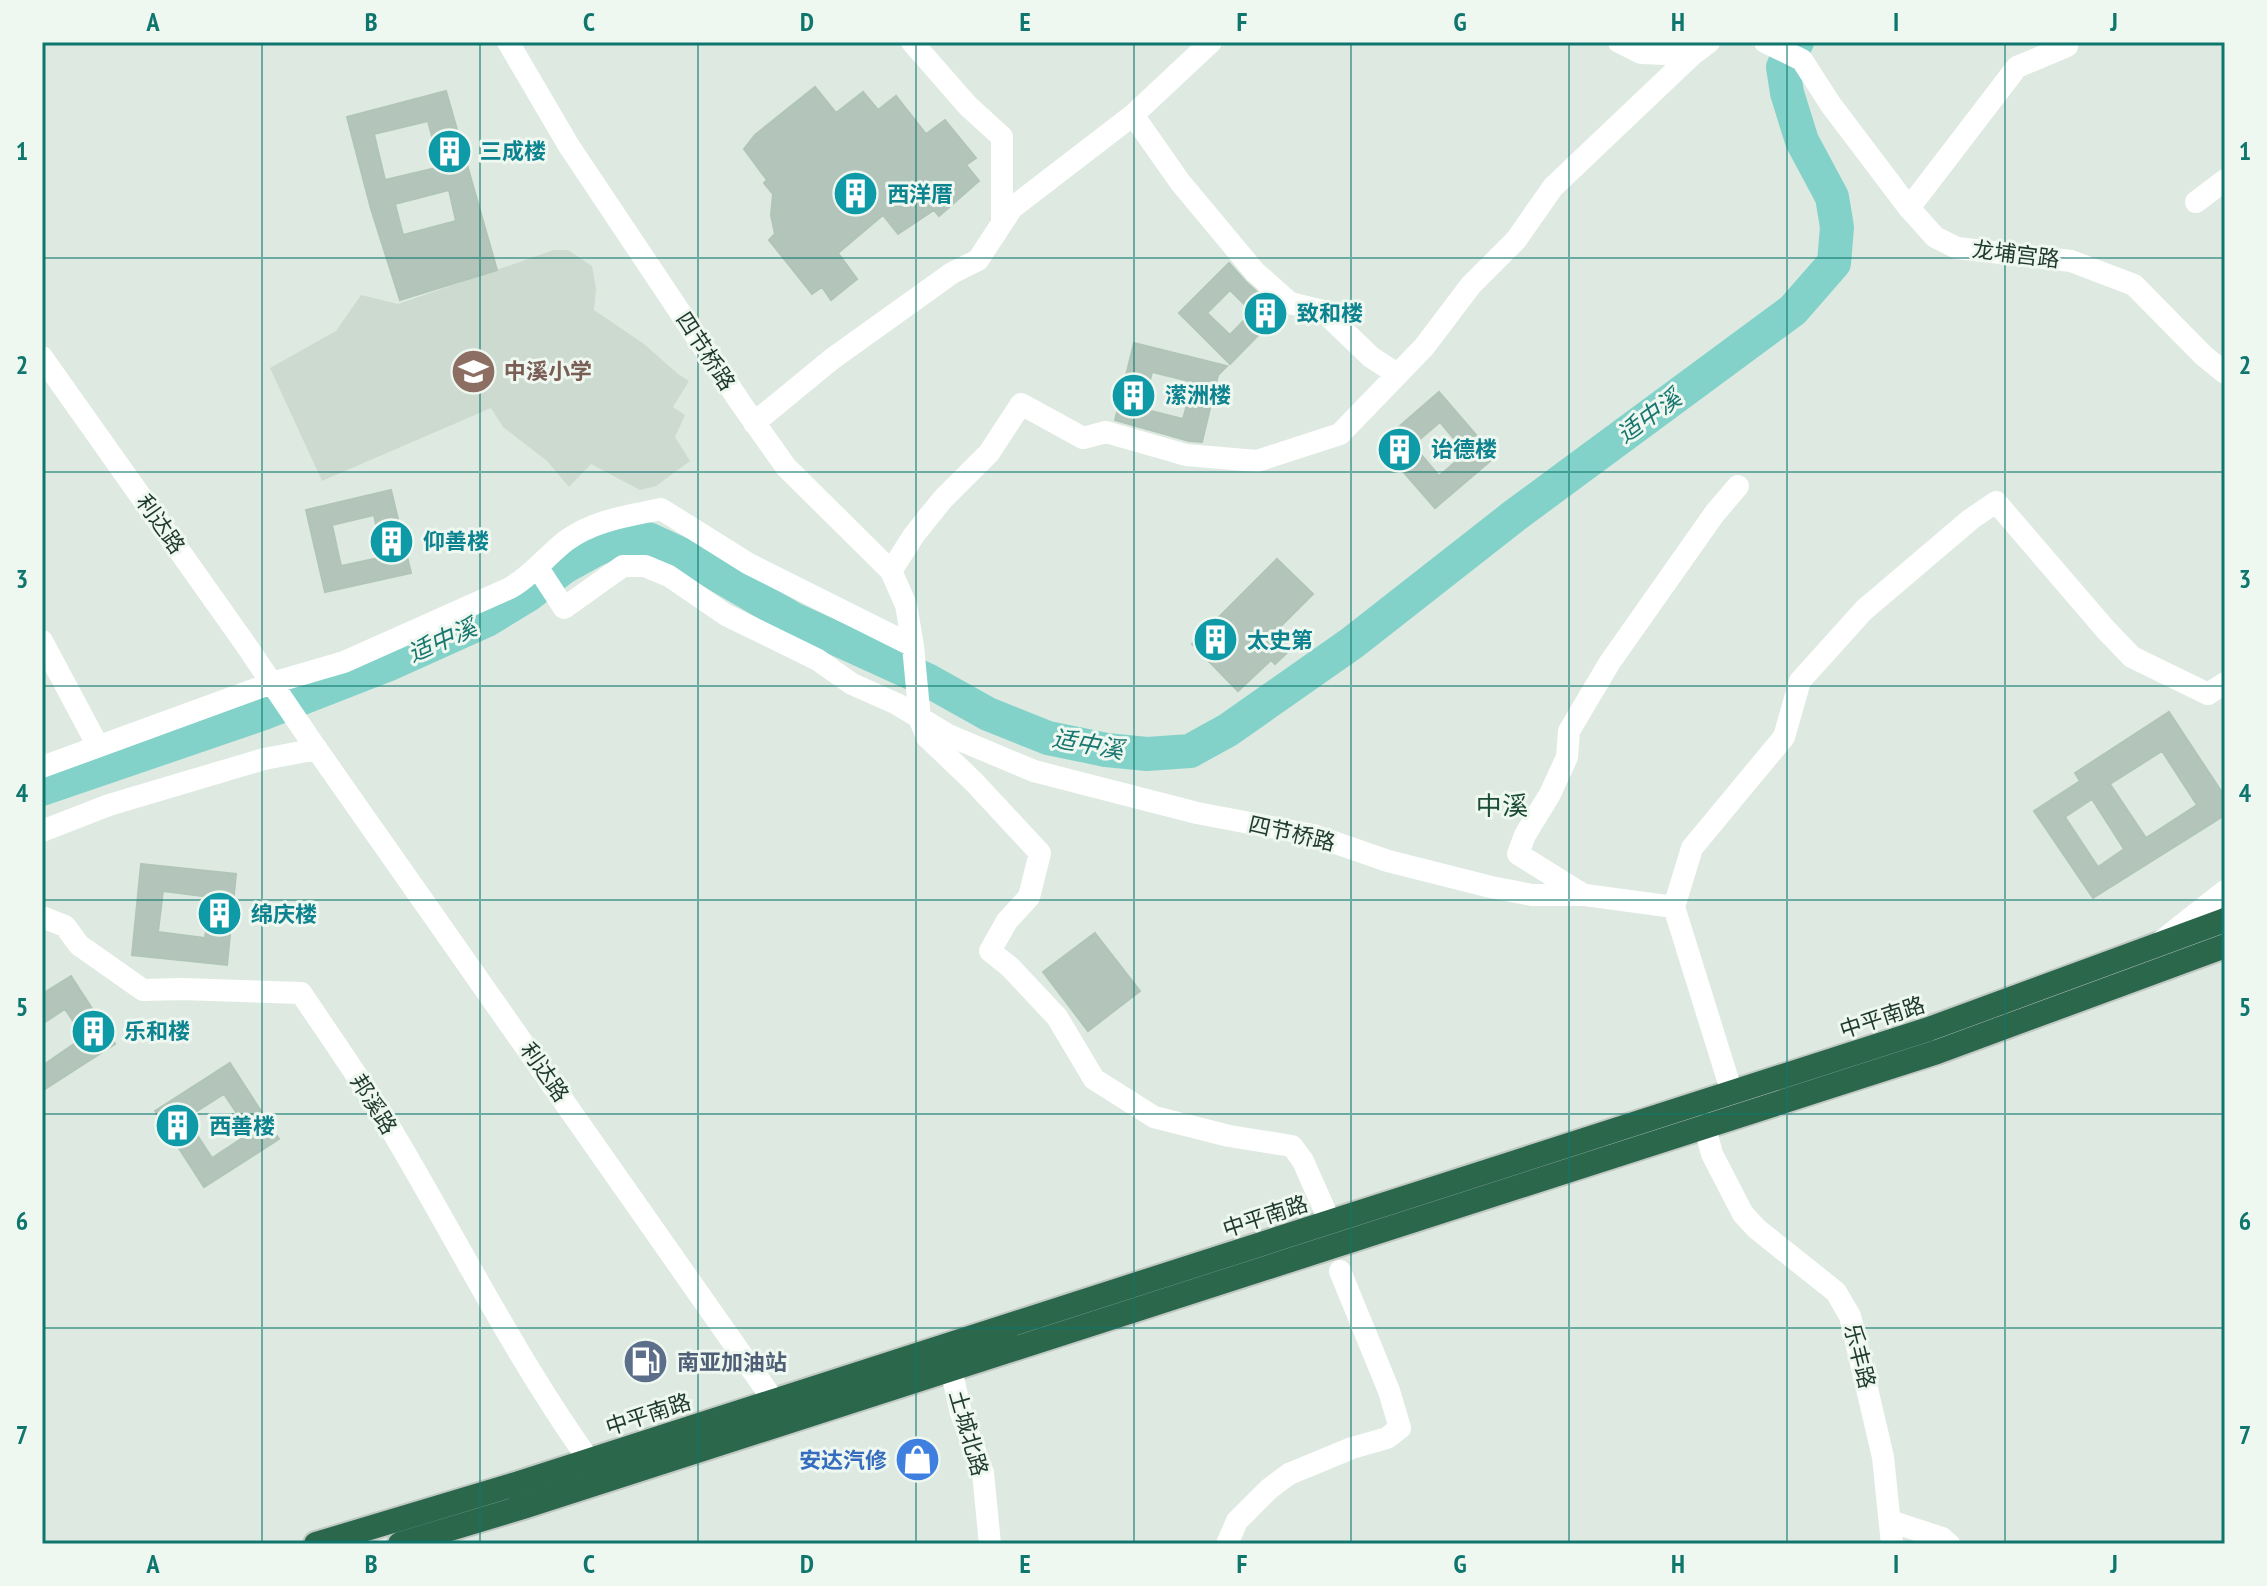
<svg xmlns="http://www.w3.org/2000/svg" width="2267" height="1586" font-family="'PT Sans Narrow','Noto Sans SC',sans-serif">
  <rect width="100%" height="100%" fill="#deeae1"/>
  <path fill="#ccdad0" d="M 554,250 L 568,250 L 592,266 L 596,289 L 594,310 L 644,344 L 678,374 L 689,381 L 673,407 L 685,415 L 675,437 L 690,461 L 656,486 L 640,490 L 591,464 L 569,487 L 547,461 L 503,427 L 491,408 L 322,481 L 270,368 L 336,331 L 361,295 L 398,304 Z"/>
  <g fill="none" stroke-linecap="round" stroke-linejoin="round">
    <path stroke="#83d2ca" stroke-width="34" d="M 42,789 L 264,713 L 387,665 L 487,620 L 528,595 L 564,567 L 593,551 L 618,540 L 648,539 L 685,556 L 793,619 L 929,681 L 988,714 L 1048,738 L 1106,750 L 1147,754 L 1190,751 L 1228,730 L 1352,643 L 1514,516 L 1793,310 L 1834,263 L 1837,227 L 1832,197 L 1802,141 L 1787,93 L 1783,67 L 1797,42"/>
  </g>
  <path fill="#b3c5ba" stroke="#b0c4b7" stroke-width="2" fill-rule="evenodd" d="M 815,87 L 836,113 L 863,92 L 878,110 L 896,96 L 926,134 L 945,120 L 976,158 L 966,165 L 979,181 L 939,216 L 934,210 L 898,234 L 883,215 L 838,253 L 857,279 L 831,300 L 822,287 L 812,294 L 769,240 L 775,234 L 771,215 L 773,194 L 764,183 L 767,180 L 744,149 L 755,135 Z
    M 446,91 L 497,270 L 400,300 L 371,209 L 347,117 ZM 428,121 L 440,167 L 385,180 L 374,134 ZM 449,190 L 456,221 L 403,235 L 395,204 Z
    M 1229,263 L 1246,282 L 1280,313 L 1230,364 L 1179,313 ZM 1230,290 L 1252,312 L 1230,335 L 1207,313 Z
    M 1134,343 L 1227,366 L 1218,375 L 1202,442 L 1189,441 L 1115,420 ZM 1152,372 L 1193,382 L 1183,419 L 1143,409 Z
    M 1439,392 L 1495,457 L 1435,508 L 1379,444 ZM 1440,422 L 1466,453 L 1439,476 L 1413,445 Z
    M 391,490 L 411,573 L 325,592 L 306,510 ZM 374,515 L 383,557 L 341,566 L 332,525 Z
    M 1277,559 L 1313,594 L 1275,632 L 1291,649 L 1275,664 L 1271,660 L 1238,691 L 1192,644 Z
    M 2169,712 L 2225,797 L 2225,815 L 2093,898 L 2034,811 L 2080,781 L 2075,773 ZM 2162,751 L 2197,805 L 2146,838 L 2110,784 ZM 2092,799 L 2124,849 L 2098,867 L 2065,817 Z
    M 141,864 L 236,874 L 227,965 L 132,955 ZM 163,891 L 210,897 L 205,938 L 158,932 Z
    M 1095,933 L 1140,991 L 1088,1031 L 1043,972 Z
    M 71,976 L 115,1044 L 42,1091 L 42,1066 L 84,1037 L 65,1009 L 42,1024 L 42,994 Z
    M 230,1063 L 279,1139 L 204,1187 L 155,1111 ZM 224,1094 L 250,1133 L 212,1158 L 186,1118 Z"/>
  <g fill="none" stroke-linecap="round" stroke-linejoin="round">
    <defs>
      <path id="highway" d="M 316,1544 L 516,1484 L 1929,1029 L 2225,920
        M 400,1544 L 523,1507 L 1937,1052 L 2225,946"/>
    </defs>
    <use href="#highway" stroke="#c0c8c4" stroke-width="28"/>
    <path stroke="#fff" stroke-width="22" d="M 508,42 L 569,146 L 742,405 L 786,467 L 891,571 L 906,605 L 913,646 L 920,720 L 927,737 L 974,782 L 1040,853 L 1029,897 L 1007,921 L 990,951 L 1010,967 L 1057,1017 L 1094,1079 L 1154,1117 L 1229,1136 L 1292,1146 L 1303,1161 L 1330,1222
      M 912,42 L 968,106 L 1002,137 L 1002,223
      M 1619,42 L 1641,53 L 1692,55
      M 1765,42 L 1802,60 L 1831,105 L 1909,208 L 1935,237 L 1957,248 L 2071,261 L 2134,285 L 2204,356 L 2225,373
      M 1133,115 L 1180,182 L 1255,272 L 1290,303 L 1323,311 L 1371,357 L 1397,374
      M 2196,202 L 2225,180
      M 1909,208 L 2017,67 L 2067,46 L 2067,42
      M 42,357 L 246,645 L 313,744 L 774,1401
      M 754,423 L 832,359 L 952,273 L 978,260 L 1012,208 L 1133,115 L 1211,42
      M 538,568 L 564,608 L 623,566 L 645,566 L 669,576 L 726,615 L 818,660 L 852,684 L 897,704 L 948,735 L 1034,771 L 1197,813 L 1313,835 L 1388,861 L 1491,887 L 1532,895 L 1585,895 L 1674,907
      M 891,571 L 914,535 L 942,500 L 989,453 L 1021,404 L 1083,438 L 1106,432 L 1186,455 L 1257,461 L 1340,434 L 1424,347 L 1471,285 L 1516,240 L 1553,187 L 1692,55 L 1709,42
      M 42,641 L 98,746
      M 42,767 L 272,683 L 344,662 L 510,588 C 533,575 547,555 567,540 C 595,520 628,516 661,509 L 749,564 L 913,646
      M 42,831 L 109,805 L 264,759 L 317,749
      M 1584,895 L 1518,854 L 1525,835 L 1550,794 L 1567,757 L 1569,731 L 1610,662 L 1715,513 L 1738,486
      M 42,917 L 65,926 L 79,945 L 143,990 L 182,989 L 301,993 C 334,1042 368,1090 398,1141 C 461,1248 517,1359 589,1460
      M 2163,940 L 2225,891
      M 1732,1093 L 1674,907 L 1692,848 L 1784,737 L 1800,681 L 1864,610 L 1971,519 L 1996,502 L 2106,630 L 2132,657 L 2208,694 L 2225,683
      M 1705,1127 L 1712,1154 L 1743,1214 L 1757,1229 L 1836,1292 L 1850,1316 L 1883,1457 L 1892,1544
      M 951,1369 L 961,1413 L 983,1473 L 990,1544
      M 1890,1521 L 1942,1538 L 1949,1544
      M 1227,1544 L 1237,1521 L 1269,1489 L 1289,1474 L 1352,1448 L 1387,1438 L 1400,1428 L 1389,1391 L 1340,1271"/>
    <use href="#highway" stroke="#2a674b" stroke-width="24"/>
  </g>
  <path fill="none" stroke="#0f766e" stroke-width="2" stroke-opacity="0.55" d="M 262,42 L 262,1544M 480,42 L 480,1544M 698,42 L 698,1544M 916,42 L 916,1544M 1134,42 L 1134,1544M 1351,42 L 1351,1544M 1569,42 L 1569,1544M 1787,42 L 1787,1544M 2005,42 L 2005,1544M 42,258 L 2225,258M 42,472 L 2225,472M 42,686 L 2225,686M 42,900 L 2225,900M 42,1114 L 2225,1114M 42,1328 L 2225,1328"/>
  <defs>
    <symbol id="building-disc" viewBox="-11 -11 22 22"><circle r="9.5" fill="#0f9aa8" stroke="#eef7f0"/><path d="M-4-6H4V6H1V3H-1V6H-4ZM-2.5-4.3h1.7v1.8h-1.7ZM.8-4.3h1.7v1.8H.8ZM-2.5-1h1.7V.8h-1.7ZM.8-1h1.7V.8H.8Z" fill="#fff"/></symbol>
    <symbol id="school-disc" viewBox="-11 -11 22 22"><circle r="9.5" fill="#8d6e63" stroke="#eef7f0"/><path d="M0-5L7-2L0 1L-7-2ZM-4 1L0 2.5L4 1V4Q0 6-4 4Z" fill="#fff"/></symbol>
    <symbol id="fuel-disc" viewBox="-11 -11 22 22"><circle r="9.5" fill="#5c6f8a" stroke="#eef7f0"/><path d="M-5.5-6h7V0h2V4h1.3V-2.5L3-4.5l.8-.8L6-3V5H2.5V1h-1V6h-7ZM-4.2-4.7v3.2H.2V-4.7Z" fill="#fff"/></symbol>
    <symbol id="shop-disc" viewBox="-11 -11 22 22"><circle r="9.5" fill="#3f7fe0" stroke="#eef7f0"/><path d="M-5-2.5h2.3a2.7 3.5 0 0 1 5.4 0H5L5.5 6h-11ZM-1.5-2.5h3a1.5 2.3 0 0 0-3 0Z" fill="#fff"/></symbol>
  </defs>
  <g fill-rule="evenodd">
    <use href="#building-disc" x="424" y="126" width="51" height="51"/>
    <use href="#building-disc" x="830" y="168" width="51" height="51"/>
    <use href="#building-disc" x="1240" y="288" width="51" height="51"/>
    <use href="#school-disc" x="448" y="346" width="51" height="51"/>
    <use href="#building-disc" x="1108" y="370" width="51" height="51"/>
    <use href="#building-disc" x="1374" y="424" width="51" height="51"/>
    <use href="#building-disc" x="366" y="516" width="51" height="51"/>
    <use href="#building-disc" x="1190" y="614" width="51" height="51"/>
    <use href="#building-disc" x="194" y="888" width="51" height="51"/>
    <use href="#building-disc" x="68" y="1006" width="51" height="51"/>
    <use href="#building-disc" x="152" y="1100" width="51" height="51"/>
    <use href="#fuel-disc" x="620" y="1336" width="51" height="51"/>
    <use href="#shop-disc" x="892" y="1434" width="51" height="51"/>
  </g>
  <g text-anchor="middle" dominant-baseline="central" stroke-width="6" stroke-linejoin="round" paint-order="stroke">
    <g font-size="22" font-weight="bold" fill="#0d838f" stroke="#eef7f0" text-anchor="start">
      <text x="480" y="151">三成楼</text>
      <text x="887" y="194">西洋厝</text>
      <text x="1297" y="313">致和楼</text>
      <text x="1165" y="395">潆洲楼</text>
      <text x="1431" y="449">诒德楼</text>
      <text x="423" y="541">仰善楼</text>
      <text x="1247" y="640">太史第</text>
      <text x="251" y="914">绵庆楼</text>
      <text x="124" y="1031">乐和楼</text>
      <text x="209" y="1126">西善楼</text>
    </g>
    <g font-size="22" fill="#1f3a2c" stroke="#eef7f0">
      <text transform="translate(2016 254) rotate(7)">龙埔宫路</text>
      <text transform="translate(706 351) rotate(57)">四节桥路</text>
      <text transform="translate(161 524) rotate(55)">利达路</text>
      <text transform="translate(1292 833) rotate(13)">四节桥路</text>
      <text transform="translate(1882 1017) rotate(-18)">中平南路</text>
      <text transform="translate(545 1072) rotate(55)">利达路</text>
      <text transform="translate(374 1104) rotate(58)">邦溪路</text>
      <text transform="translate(1265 1216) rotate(-18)">中平南路</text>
      <text transform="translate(1860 1356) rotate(76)">乐丰路</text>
      <text transform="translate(648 1414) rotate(-18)">中平南路</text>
      <text transform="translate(969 1433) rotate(74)">土城北路</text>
    </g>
    <g font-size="22" font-weight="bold" fill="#785e54" stroke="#eef7f0" text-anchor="start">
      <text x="504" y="371">中溪小学</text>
    </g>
    <g font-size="22" font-weight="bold" fill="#4e5e75" stroke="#eef7f0" text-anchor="start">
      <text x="677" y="1362">南亚加油站</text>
    </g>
    <g font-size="22" font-weight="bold" fill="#366cbe" stroke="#eef7f0" text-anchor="end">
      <text x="887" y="1460">安达汽修</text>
    </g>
    <g font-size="24" font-style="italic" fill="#18776f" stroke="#eef7f0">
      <text transform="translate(1649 416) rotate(-36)">适中溪</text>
      <text transform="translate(442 640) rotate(-24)">适中溪</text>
      <text transform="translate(1088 744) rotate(10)">适中溪</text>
    </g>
    <g font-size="26" fill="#1b4c34" stroke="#eef7f0">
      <text x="1502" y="805">中溪</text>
    </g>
  </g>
  <rect width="2267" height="1586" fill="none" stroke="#eef7f0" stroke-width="88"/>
  <rect x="44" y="44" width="2179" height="1498" fill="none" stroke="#0f766e" stroke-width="3"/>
  <g font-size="26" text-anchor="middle" font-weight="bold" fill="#0f766e">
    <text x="153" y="31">A</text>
    <text x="371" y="31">B</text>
    <text x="589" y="31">C</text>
    <text x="807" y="31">D</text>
    <text x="1025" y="31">E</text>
    <text x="1242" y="31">F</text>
    <text x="1460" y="31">G</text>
    <text x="1678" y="31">H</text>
    <text x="1896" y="31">I</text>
    <text x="2114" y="31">J</text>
    <text x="22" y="160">1</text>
    <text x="2245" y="160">1</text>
    <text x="22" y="374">2</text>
    <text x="2245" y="374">2</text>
    <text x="22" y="588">3</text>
    <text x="2245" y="588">3</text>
    <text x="22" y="802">4</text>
    <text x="2245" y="802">4</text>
    <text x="22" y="1016">5</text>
    <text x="2245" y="1016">5</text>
    <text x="22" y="1230">6</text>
    <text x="2245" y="1230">6</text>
    <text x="22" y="1444">7</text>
    <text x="2245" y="1444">7</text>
    <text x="153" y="1573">A</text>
    <text x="371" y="1573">B</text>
    <text x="589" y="1573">C</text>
    <text x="807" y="1573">D</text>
    <text x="1025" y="1573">E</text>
    <text x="1242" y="1573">F</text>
    <text x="1460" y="1573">G</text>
    <text x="1678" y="1573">H</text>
    <text x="1896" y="1573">I</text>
    <text x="2114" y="1573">J</text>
  </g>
</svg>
